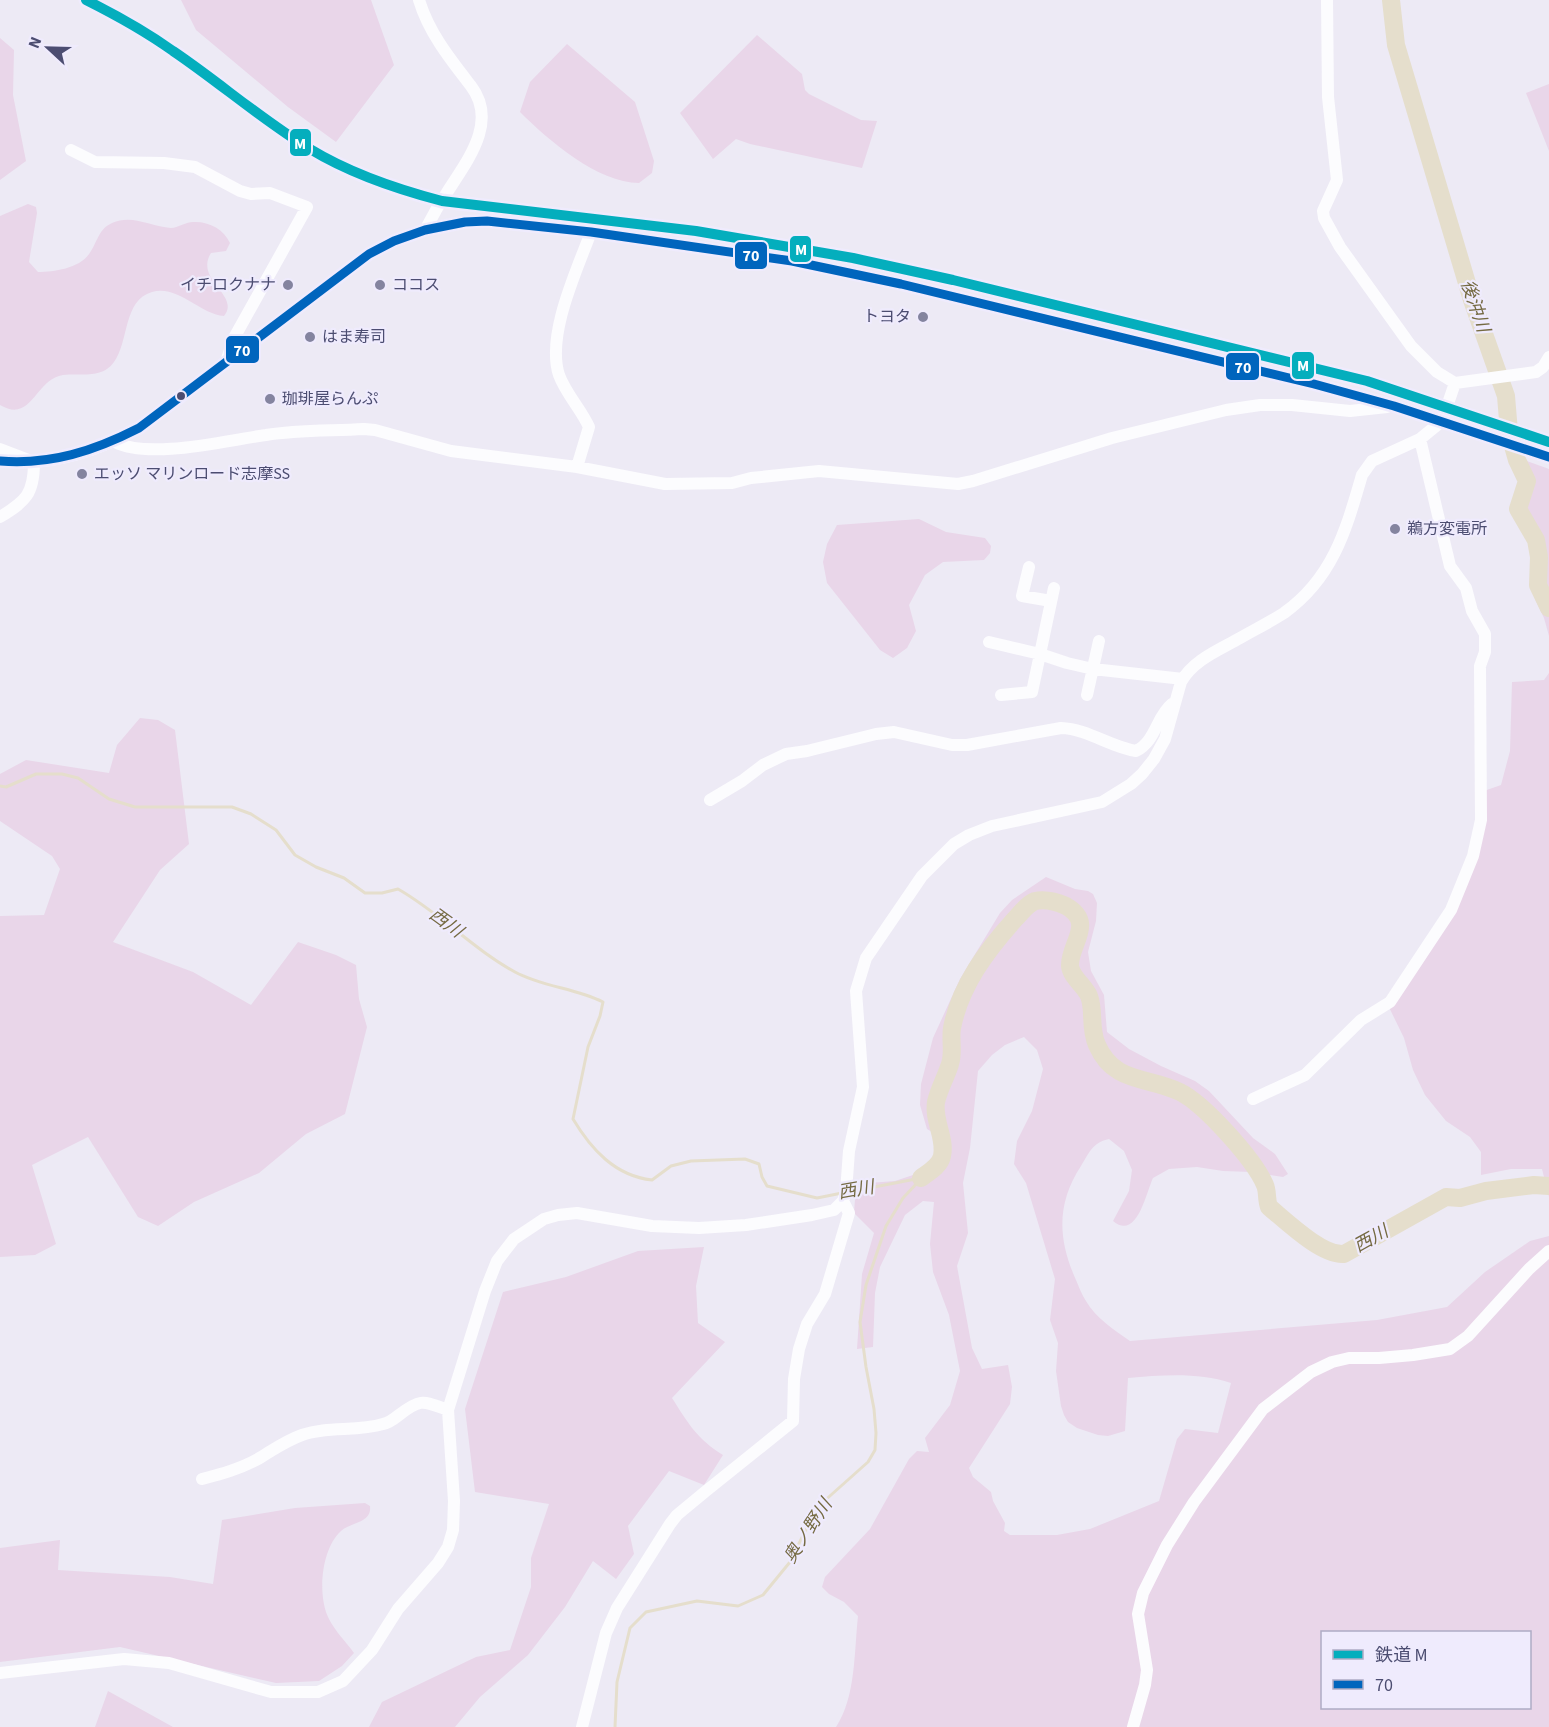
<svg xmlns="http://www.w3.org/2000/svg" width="1549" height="1727" font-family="'Source Sans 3','Noto Sans JP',sans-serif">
  <rect width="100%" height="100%" fill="#edeaf5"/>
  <path fill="#e9d6e9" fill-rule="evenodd" d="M 181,0 L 371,0 L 394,65 L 336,142 L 288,107 L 196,30 Z
    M 757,35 L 802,74 L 805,90 L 809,94 L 861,120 L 877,121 L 862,168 L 750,144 L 736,139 L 713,159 L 680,113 Z
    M 0,38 L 14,50 L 13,95 L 26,161 L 0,180 Z
    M 567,44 L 635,102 L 654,161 L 652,173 L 639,183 C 598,183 548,140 520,112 L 530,82 Z
    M 1549,84 L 1549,151 L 1526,93 Z
    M 28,204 L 36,207 L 37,213 L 29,262 L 38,272 C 55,272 82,268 91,251 C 98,240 99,229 112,223 C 133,214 151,227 171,228 C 178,228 185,222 193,222 C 208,221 224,229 230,243 L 226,251 L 211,253 C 194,280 241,295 224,316 C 200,314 177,284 152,292 C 123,300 129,342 114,362 C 102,379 81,373 63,375 C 35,379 32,424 0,405 L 0,216 Z
    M 1524,460 L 1549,469 L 1549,636 L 1544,618 L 1535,599 L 1533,544 L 1527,530 L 1525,511 L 1534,481 L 1523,466 Z
    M 919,519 L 946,532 L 985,538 L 991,546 L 990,553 L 984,560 L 943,562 L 925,575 L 909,605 L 916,631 L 907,648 L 893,658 L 880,650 L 827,583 L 823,562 L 827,544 L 837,525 Z
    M 1549,673 L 1549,1197 L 1542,1169 L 1511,1169 L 1481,1175 L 1481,1152 L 1470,1137 L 1446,1121 L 1425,1095 L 1413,1070 L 1404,1038 L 1385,999 L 1446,912 L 1474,841 L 1481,792 L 1501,785 L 1510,751 L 1512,682 L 1544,680 Z
    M 140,718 L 158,720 L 175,730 L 189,844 L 160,870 L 113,942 L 193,972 L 251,1005 L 298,942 L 336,955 L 356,965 L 359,999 L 367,1027 L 345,1114 L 306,1134 L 259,1173 L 194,1202 L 158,1226 L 138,1217 L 88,1137 L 32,1165 L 56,1244 L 35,1255 L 0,1257 L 0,916 L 44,915 L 60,869 L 52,856 L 0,821 L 0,774 L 26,760 L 109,773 L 117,745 Z
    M 1046,877 L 1075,889 L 1088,891 L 1093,894 L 1097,903 L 1096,921 L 1088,952 L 1091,971 L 1104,995 L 1107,1032 L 1129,1049 L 1161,1066 L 1195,1081 L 1209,1091 L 1253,1138 L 1275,1154 L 1288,1174 L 1283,1177 L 1251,1172 L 1223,1171 L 1197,1167 L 1169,1169 L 1153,1178 C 1146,1193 1137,1241 1113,1221 L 1129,1191 L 1132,1170 L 1124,1151 L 1109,1139 C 1093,1142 1089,1153 1081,1166 C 1056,1204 1058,1240 1076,1280 C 1079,1287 1082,1295 1086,1301 C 1096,1318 1114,1330 1130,1341 L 1377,1320 L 1447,1307 L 1485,1272 L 1530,1241 L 1549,1236 L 1549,1727 L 836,1727 C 856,1697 854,1652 858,1616 L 844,1602 L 829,1594 L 822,1587 L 825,1577 L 870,1529 L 909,1459 L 917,1451 L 929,1452 L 925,1438 L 950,1405 L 960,1371 L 949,1315 L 933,1272 L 930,1244 L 934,1202 L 923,1201 L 905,1215 L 880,1267 L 875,1293 L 873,1347 L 857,1349 L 862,1274 L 874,1233 L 854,1213 L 856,1184 L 895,1181 L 928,1170 L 932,1159 L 940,1153 L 937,1135 L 927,1129 L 920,1105 L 921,1084 L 933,1038 L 960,979 L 1000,913 L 1012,900 ZM 1024,1037 L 1037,1050 L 1043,1069 L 1032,1111 L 1017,1141 L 1014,1164 L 1026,1183 L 1055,1279 L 1050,1320 L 1058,1343 L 1056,1371 L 1061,1406 L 1064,1415 L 1068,1422 L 1077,1428 L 1098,1435 L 1108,1436 L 1125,1431 L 1128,1378 C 1162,1375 1199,1372 1231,1383 L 1218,1433 L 1185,1429 L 1177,1439 L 1159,1501 L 1090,1529 L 1057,1535 L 1010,1535 L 1004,1531 L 1005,1523 L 993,1501 L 991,1492 L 973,1477 L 969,1468 L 1010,1404 L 1012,1387 L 1008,1365 L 982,1369 L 972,1348 L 957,1266 L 968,1233 L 963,1183 L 970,1148 L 978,1071 L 992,1055 L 1005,1045 ZM 1322,1632 L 1530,1632 L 1530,1708 L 1322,1708 Z
    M 704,1247 L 696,1286 L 698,1323 L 725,1342 L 672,1398 C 688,1423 697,1439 723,1455 L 704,1485 L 669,1471 L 628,1526 L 634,1554 L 616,1579 L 593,1561 L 565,1607 L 528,1655 L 480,1697 L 455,1727 L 369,1727 L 382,1702 L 476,1657 L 510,1650 L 531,1587 L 531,1558 L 549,1504 L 475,1492 L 465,1409 L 503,1292 L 566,1277 L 638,1251 Z
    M 365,1503 L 370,1506 C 372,1523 351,1522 341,1531 C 321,1549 317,1596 329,1619 C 335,1631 346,1642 354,1653 L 342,1666 L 319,1681 L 276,1683 L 120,1647 L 0,1662 L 0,1548 L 60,1540 L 58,1570 L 170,1577 L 213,1584 L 222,1520 L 295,1508 Z
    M 108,1691 L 173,1727 L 95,1727 Z"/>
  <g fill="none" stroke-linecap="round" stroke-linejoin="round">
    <path stroke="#e5decc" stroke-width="3" d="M 0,786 L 6,787 L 36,774 L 62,774 L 78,778 L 109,799 L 135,807 L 232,807 L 251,814 L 276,830 L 295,855 L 316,867 L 344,878 L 365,893 L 382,893 L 398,889 C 440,913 473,949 515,972 C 543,987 575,988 603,1002 L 600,1016 L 588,1047 L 573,1119 C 591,1149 615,1176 652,1180 L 671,1166 L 691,1161 L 745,1159 L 759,1164 L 762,1177 L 767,1186 L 817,1198 L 842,1193
      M 848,1192 L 921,1178
      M 615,1727 L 617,1682 L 630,1628 L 646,1612 L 697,1601 L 738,1606 L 763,1595 L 790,1562 L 812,1517 L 822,1503 L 868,1462 L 875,1450 L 876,1433 L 874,1409 L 866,1367 L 860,1322 L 866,1285 L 886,1226 L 903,1198 L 920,1180"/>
    <path stroke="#e5decc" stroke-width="18" d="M 1391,0 L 1396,45 L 1472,300 L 1506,396 L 1509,432 L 1517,460 L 1527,481 L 1518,509 L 1536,540 L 1539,557 L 1538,585 L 1549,608
      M 921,1178 C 929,1172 940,1166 942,1156 C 946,1138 933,1121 936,1102 C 939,1089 946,1077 950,1064 C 954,1052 950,1040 952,1028 C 960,986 987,950 1015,919 C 1021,913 1027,904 1035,901 C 1045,899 1057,902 1066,906 C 1096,923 1069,944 1070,966 C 1071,977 1085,986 1089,996 C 1095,1012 1089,1027 1097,1045 C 1114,1084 1147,1076 1180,1092 C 1204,1104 1254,1159 1265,1185 C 1268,1192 1266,1199 1269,1207 C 1286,1221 1322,1256 1344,1254 L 1446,1197 L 1460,1198 L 1486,1191 L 1534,1185 L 1549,1186"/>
    <path stroke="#fcfcfe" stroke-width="12" d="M 419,0 C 429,33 450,59 471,86 C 499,123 466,162 446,194 C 438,205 432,218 425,230
      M 1327,0 L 1328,97 L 1337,180 L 1323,211 L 1324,218 L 1340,247 L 1411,346 L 1437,372 L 1455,383 L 1536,372 L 1543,367 L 1549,357
      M 71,150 L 95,162 L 164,163 L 195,167 L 240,191 L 251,194 L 270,193 L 307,207 L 234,338 L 226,362
      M 115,442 C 149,460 228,440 266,435 C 298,430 331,431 364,429 L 375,430 L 451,451 L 577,467 L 665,484 L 732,483 L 751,478 L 819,471 L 958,484 L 973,481 L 1112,438 L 1226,410 L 1260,405 L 1292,405 L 1350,411 L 1387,407
      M 0,449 L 34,462 C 34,494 26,501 0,517
      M 0,461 C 50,467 96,452 139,428 L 369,254 L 394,241 L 425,230 L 465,222 L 487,221 L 591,232 L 792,261 L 901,284 L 1314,384 L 1394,406 L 1549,457
      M 577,467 L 589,427 C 581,409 566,394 559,375 C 546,335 577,270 591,232
      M 1029,567 L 1022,596 L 1051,601
      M 989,642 L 1040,654 L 1067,663 L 1093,669 L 1183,679
      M 1001,695 L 1032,692 L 1054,588
      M 1087,695 L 1099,641
      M 710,800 L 742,781 L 763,765 L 786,754 L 807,751 L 876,734 L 894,732 L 952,745 L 967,745 L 1061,728 C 1088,729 1110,747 1136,751 C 1156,741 1156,717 1172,704
      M 1253,1099 L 1305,1075 L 1361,1020 L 1390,1002 L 1451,910 L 1473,856 L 1481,820 L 1480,666 L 1485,652 L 1485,634 L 1472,611 L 1466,588 L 1450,566 L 1420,439
      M 202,1479 C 221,1474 240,1469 258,1459 C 273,1450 285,1441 302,1435 C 328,1426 357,1432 383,1424 C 389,1423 394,1419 399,1415 C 421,1398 423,1401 448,1410
      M 0,1673 L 124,1659 L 169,1663 L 271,1692 L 318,1692 L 343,1681 L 372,1650 L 398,1609 L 438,1563 L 448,1547 L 453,1530 L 454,1501 L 448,1410 L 485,1291 L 497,1261 L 514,1239 L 544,1219 L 558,1215 L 577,1213 L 652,1226 L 699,1228 L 746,1225 L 812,1215 L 834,1210 L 843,1201 L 846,1192 L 849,1151 L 863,1087 L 856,991 L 866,958 L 922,876 L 954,844 L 969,835 L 992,826 L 1102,802 L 1131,784 L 1142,774 L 1154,759 L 1165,739 L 1181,682 C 1193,660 1219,650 1240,638 C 1254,630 1270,622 1284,613 C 1333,578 1346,530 1362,475 L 1372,461 L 1420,439 L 1442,421 L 1455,383
      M 582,1727 L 606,1633 L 617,1608 L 670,1524 L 677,1515 L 706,1491 L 793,1421 L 794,1379 L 799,1349 L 807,1324 L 825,1294 L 849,1213 L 843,1201
      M 1133,1727 L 1145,1685 L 1147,1670 L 1138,1614 L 1143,1593 L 1167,1545 L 1194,1502 L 1263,1409 L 1311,1372 L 1332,1362 L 1349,1358 L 1379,1358 L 1413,1355 L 1450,1349 L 1468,1336 L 1529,1269 L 1549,1251"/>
    <defs>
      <path id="bus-1" d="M 0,461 C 51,465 94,451 139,428 L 369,254 L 394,241 L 425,230 L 465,222 L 487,221 L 591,232 L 792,261 L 901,284 L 1314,384 L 1394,406 L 1549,457"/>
    </defs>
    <use href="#bus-1" stroke="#efebfd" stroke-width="14"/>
    <use href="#bus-1" stroke="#0065bd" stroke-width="9"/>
    <defs>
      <path id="rail-1" d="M 86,0 C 116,15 145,31 173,51 C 219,82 262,120 310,149 C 351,174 396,189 442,201 L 696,231 L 853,258 L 953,280 L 1367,381 L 1549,442"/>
    </defs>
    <use href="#rail-1" stroke="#efebfd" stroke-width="15"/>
    <use href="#rail-1" stroke="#04aebd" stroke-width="10"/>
  </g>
  <g fill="#84849f" stroke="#efebfd" stroke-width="2">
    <circle cx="288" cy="285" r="6"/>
    <circle cx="380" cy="285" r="6"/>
    <circle cx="923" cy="317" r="6"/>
    <circle cx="310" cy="337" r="6"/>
    <circle cx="270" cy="399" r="6"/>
    <circle cx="82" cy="474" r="6"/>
    <circle cx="1395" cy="529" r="6"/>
  </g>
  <circle fill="#4c4d71" stroke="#efebfd" stroke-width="2" cx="181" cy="396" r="5"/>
  <g text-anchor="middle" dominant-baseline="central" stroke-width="4.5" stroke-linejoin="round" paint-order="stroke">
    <g font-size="16" fill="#4c4d71" stroke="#efebfd" text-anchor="start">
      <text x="276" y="285" text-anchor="end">イチロクナナ</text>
      <text x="392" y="285">ココス</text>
      <text x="911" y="317" text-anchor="end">トヨタ</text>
      <text x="322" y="337">はま寿司</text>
      <text x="282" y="399">珈琲屋らんぷ</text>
      <text x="94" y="474">エッソ マリンロード志摩SS</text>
      <text x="1407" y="529">鵜方変電所</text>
    </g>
    <g font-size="18" font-style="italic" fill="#756a42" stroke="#efebfd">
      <text transform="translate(1475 306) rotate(71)">後沖川</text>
      <text transform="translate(446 923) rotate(36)">西川</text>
      <text transform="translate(856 1190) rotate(-10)">西川</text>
      <text transform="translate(1371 1239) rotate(-29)">西川</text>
      <text transform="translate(808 1531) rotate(-57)">奥ノ野川</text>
    </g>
  </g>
  <g stroke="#efebfd" stroke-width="2">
    <rect x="289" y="128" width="23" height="29" rx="6" fill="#04aebd"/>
    <rect x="789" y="235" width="23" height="28" rx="6" fill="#04aebd"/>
    <rect x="734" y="241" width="34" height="29" rx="6" fill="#0065bd"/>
    <rect x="225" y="335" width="35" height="29" rx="6" fill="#0065bd"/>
    <rect x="1291" y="351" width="24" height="29" rx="6" fill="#04aebd"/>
    <rect x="1225" y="352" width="35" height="29" rx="6" fill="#0065bd"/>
  </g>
  <g font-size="16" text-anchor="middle" font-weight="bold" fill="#fff">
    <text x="300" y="149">M</text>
    <text x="801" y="255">M</text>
    <text x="751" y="261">70</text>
    <text x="242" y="356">70</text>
    <text x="1303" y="371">M</text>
    <text x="1243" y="373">70</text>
  </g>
  <rect x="1321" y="1631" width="210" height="78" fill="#efebfd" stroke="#aeacc5" stroke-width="1.5"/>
  <rect x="1333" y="1650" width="30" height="9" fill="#04aebd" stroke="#aeacc5" stroke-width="1.5"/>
  <text x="1375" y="1661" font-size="18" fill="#4c4d71">鉄道 M</text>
  <rect x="1333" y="1680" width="30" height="9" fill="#0065bd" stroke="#aeacc5" stroke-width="1.5"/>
  <text x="1375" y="1691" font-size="18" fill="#4c4d71">70</text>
  <g transform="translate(48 48) rotate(292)" stroke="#efebfd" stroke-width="4.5" paint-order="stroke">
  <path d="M0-4.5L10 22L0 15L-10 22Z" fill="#4c4d71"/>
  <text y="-9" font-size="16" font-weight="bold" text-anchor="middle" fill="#4c4d71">N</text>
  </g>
</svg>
